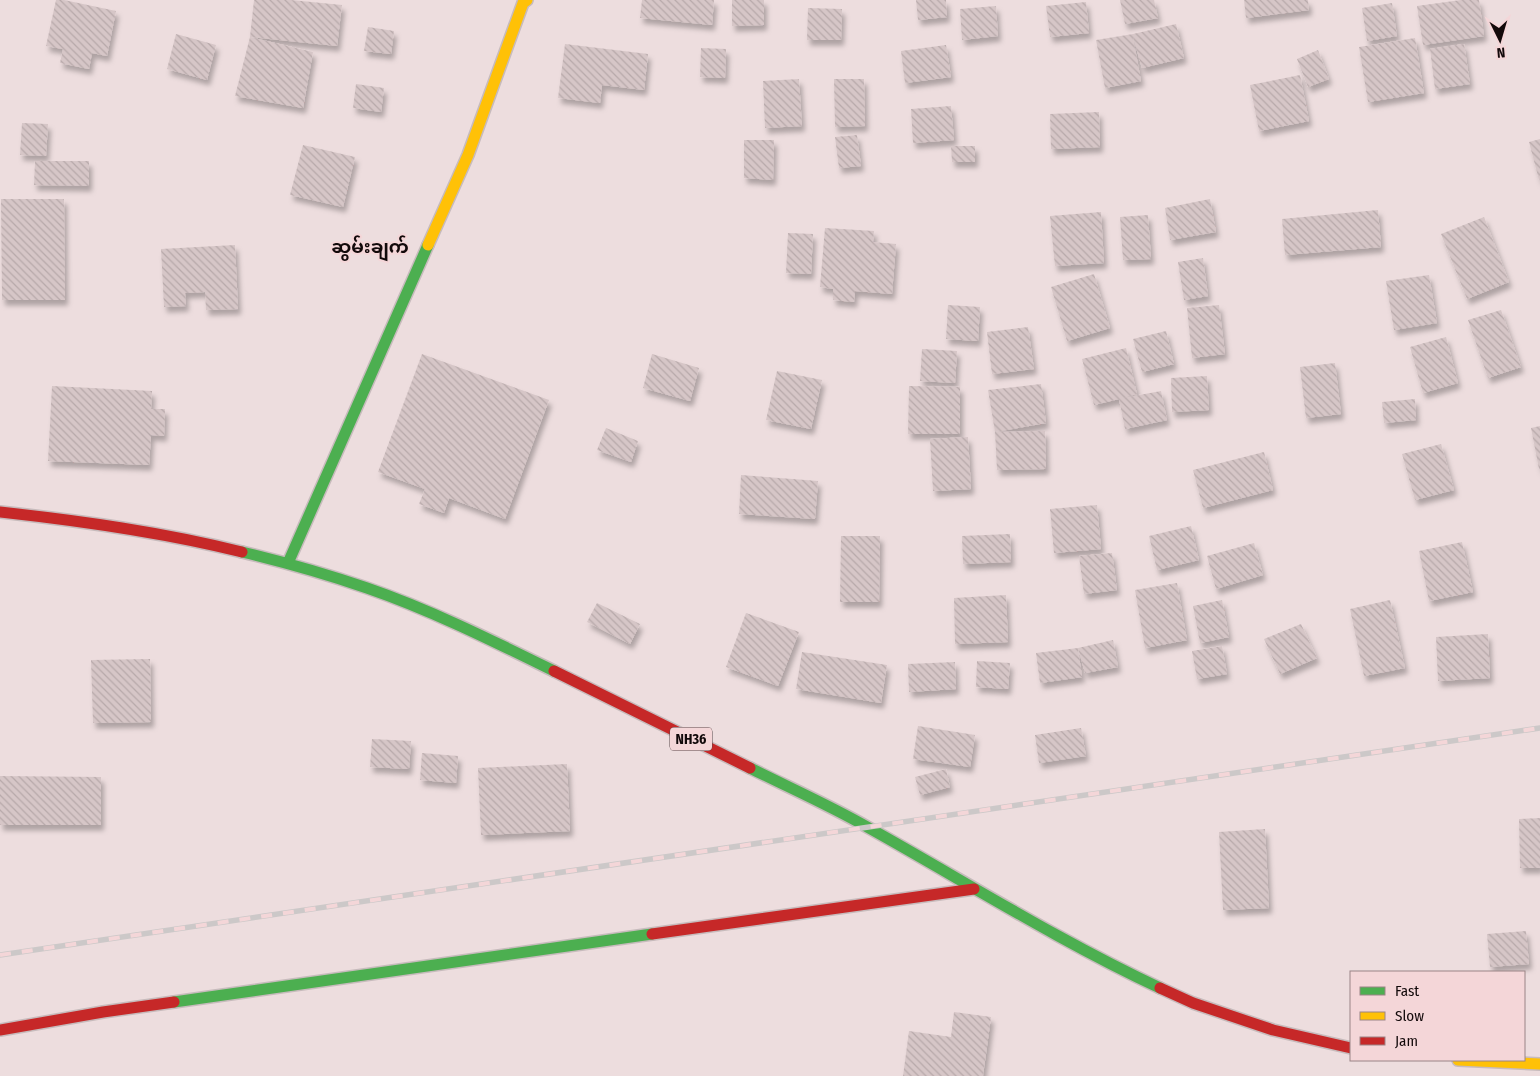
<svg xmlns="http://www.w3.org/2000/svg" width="1540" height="1076" font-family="'Fira Sans Condensed','Noto Sans Myanmar',sans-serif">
  <defs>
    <pattern id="building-back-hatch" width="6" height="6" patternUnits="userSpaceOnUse" patternTransform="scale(1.25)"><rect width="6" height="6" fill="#d6c6c7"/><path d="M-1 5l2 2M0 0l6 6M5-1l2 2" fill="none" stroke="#b7a9aa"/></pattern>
    <filter id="shadow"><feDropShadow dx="3" dy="5.5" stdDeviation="2.5" flood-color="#0004"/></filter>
  </defs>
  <rect width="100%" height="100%" fill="#edddde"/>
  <path fill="url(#building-back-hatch)" filter="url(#shadow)" d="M 56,0 L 64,0 L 116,11 L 107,56 L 92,53 L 89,69 L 60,63 L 63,49 L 46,46 Z
    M 254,0 L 291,0 L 342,5 L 337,46 L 250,37 Z
    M 642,0 L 714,0 L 712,25 L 640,18 Z
    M 732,0 L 764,0 L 764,25 L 732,26 Z
    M 916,0 L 946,0 L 947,17 L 918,20 Z
    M 1120,0 L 1154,0 L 1158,18 L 1125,24 Z
    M 1244,0 L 1308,0 L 1309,10 L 1246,18 Z
    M 1461,0 L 1479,0 L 1484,36 L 1423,45 L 1417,6 Z
    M 1086,2 L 1089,33 L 1050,37 L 1046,6 Z
    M 1392,3 L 1397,36 L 1367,41 L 1362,8 Z
    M 996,6 L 998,36 L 962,40 L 960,9 Z
    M 808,8 L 842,9 L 841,40 L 807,40 Z
    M 1176,24 L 1184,58 L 1142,68 L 1133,37 L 1141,81 L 1105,88 L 1096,40 L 1133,34 Z
    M 368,27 L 394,31 L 391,54 L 364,51 Z
    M 176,34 L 216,45 L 207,80 L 167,69 Z
    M 250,37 L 313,52 L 303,108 L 235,96 Z
    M 1415,38 L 1424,93 L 1368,102 L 1359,47 Z
    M 565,44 L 648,54 L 644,90 L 602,85 L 600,103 L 558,98 Z
    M 1464,44 L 1470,84 L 1435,89 L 1430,49 Z
    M 946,45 L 951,77 L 905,83 L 901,51 Z
    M 701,48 L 726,49 L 725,78 L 700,77 Z
    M 1318,50 L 1329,79 L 1308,87 L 1297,59 Z
    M 1300,75 L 1309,121 L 1259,131 L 1250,85 Z
    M 799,79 L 802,126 L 765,128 L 763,81 Z
    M 834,79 L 864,79 L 865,126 L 835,127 Z
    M 356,84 L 384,88 L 381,112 L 353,108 Z
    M 951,106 L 954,140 L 913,143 L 911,109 Z
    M 1099,112 L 1100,147 L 1051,149 L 1050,114 Z
    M 22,123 L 48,124 L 46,156 L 20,155 Z
    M 857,135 L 861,166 L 839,168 L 835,137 Z
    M 1540,139 L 1540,180 L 1539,180 L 1529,142 Z
    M 744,140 L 774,140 L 773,180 L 744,178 Z
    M 303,145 L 355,157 L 343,207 L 290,195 Z
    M 951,146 L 975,146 L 975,162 L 952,162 Z
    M 35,161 L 89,161 L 89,186 L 34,185 Z
    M 1,199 L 64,199 L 65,300 L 2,300 Z
    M 1210,199 L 1216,232 L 1170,240 L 1165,208 Z
    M 1378,210 L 1381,247 L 1285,255 L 1282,219 Z
    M 1101,212 L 1104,263 L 1055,266 L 1050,216 Z
    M 1148,215 L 1151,259 L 1123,260 L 1120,217 Z
    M 1484,217 L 1509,282 L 1467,299 L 1441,234 Z
    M 825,228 L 874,231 L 873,242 L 896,244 L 892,294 L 855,291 L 854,302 L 833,300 L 833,289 L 820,287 Z
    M 788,233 L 813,234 L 811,274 L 786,273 Z
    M 235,245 L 238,309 L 206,310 L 205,292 L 185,293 L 186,306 L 164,307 L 161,249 Z
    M 1203,258 L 1208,296 L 1184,300 L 1178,262 Z
    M 1094,274 L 1110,328 L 1067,341 L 1051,287 Z
    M 1429,275 L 1437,323 L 1394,330 L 1386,281 Z
    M 948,305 L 980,307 L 978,341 L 946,339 Z
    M 1219,305 L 1225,354 L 1192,358 L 1187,308 Z
    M 1501,310 L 1521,367 L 1488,378 L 1468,320 Z
    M 1028,327 L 1034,369 L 992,374 L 987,332 Z
    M 1166,331 L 1174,364 L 1142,372 L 1133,339 Z
    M 1446,337 L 1458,383 L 1423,393 L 1410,347 Z
    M 1126,348 L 1137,394 L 1123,398 L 1161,391 L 1167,420 L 1125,429 L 1119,399 L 1094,405 L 1082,359 Z
    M 922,349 L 957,351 L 955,383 L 920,381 Z
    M 422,354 L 549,400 L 505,519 L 449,498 L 444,513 L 419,504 L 425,489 L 378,472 Z
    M 652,354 L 699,368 L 690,401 L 643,388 Z
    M 1335,363 L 1341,414 L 1306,418 L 1300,367 Z
    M 777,371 L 822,380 L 811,429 L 766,420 Z
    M 1207,376 L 1209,410 L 1172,412 L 1171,378 Z
    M 1041,384 L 1046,423 L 995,432 L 988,390 Z
    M 52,386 L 152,391 L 151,409 L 165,409 L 164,436 L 151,435 L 149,465 L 48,461 Z
    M 909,386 L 960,387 L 960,434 L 908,434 Z
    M 1415,399 L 1416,420 L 1384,423 L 1382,402 Z
    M 1540,426 L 1540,469 L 1539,469 L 1531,428 Z
    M 606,428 L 638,441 L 631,462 L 597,450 Z
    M 1045,431 L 1046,469 L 997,470 L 995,432 Z
    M 968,437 L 971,489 L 933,491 L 930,439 Z
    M 1441,444 L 1454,490 L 1415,500 L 1402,454 Z
    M 1264,452 L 1273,490 L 1203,508 L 1193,470 Z
    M 741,475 L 818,481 L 815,519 L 739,514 Z
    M 1097,505 L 1101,549 L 1054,553 L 1050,509 Z
    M 1191,526 L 1199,560 L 1157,570 L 1149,536 Z
    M 1010,534 L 1011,562 L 963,564 L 962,536 Z
    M 841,536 L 880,536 L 879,602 L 840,602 Z
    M 1462,542 L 1473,592 L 1429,601 L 1419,551 Z
    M 1254,543 L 1263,575 L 1216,589 L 1207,556 Z
    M 1112,553 L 1117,590 L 1084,594 L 1079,556 Z
    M 1177,583 L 1187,640 L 1145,648 L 1135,590 Z
    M 1006,595 L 1008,642 L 955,644 L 954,598 Z
    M 1222,600 L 1229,637 L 1200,643 L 1193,606 Z
    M 1390,600 L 1405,668 L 1364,676 L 1350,609 Z
    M 597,603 L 640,624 L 630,644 L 587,622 Z
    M 746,613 L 799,632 L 778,686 L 726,667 Z
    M 1301,624 L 1317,658 L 1280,674 L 1264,639 Z
    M 1488,634 L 1490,678 L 1438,681 L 1436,637 Z
    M 1113,640 L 1118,667 L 1085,673 L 1078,648 Z
    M 1222,646 L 1227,674 L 1197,679 L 1192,651 Z
    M 1078,648 L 1082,677 L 1040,683 L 1036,653 Z
    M 802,652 L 887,665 L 881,703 L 796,689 Z
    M 150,659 L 151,722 L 93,723 L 91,660 Z
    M 977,661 L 1010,663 L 1008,689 L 976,687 Z
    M 955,662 L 956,689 L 909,692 L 908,664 Z
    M 918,726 L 975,735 L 970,767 L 913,759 Z
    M 1081,728 L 1086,756 L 1039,763 L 1035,735 Z
    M 372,739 L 411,741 L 409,769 L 370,767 Z
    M 422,753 L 458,756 L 456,783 L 420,780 Z
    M 567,764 L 570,831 L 481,835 L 478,768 Z
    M 946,769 L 950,787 L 920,795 L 915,777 Z
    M 0,776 L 101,777 L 101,825 L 0,825 Z
    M 1540,818 L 1540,868 L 1520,868 L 1519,819 Z
    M 1265,829 L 1269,908 L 1223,910 L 1219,832 Z
    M 1526,931 L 1529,964 L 1490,967 L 1487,934 Z
    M 954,1012 L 991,1017 L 983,1076 L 903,1076 L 909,1031 L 951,1037 Z"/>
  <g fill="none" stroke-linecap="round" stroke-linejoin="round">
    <defs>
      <path id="fast" d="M 242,552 C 284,562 326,574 367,588 C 431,610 493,641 554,671
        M 288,563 L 428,245
        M 750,768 C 790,788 831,806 869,828 C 966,882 1059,941 1160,988
        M 174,1002 L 652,934"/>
      <path id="slow" d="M 428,245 L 468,155 L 523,3 L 527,0
        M 1458,1060 L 1540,1064"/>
      <path id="jam" d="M 0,512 C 82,521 162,532 242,552
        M 554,671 L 750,768
        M 652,934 L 974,889
        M 1160,988 L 1193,1003 L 1273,1030 L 1351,1048
        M 0,1030 L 103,1012 L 174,1002"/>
    </defs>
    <use href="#fast" stroke="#c7bbbc" stroke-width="14"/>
    <use href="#slow" stroke="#c7bbbc" stroke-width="14"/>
    <use href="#jam" stroke="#c7bbbc" stroke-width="14"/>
    <use href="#fast" stroke="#4caf50" stroke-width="11"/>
    <use href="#slow" stroke="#ffc107" stroke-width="11"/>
    <use href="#jam" stroke="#c62828" stroke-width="11"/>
    <defs>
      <path id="rail" d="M 0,955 L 1540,728"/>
    </defs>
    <use href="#rail" stroke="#ccc8c8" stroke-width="5.5"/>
    <use href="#rail" stroke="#f4d6d8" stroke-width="4" stroke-dasharray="11" stroke-linecap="butt"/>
  </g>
  <g text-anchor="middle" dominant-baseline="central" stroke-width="4" stroke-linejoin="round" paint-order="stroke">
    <rect fill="#f4d6d8" stroke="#564648" stroke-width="1" x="670" y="727.5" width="42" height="23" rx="4"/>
    <g font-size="14" font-weight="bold" fill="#12090a">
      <text x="691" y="739">NH36</text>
    </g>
    <g font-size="18" font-weight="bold" fill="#12090a" stroke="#f4d6d8">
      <text x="370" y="247">ဆွမ်းချက်</text>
    </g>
  </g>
  <rect x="1350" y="971" width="175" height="90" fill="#f4d6d8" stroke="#9a8486"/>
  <rect x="1360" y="987" width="25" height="8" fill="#4caf50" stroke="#9a8486"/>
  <text x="1395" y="996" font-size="15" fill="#12090a">Fast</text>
  <rect x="1360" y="1012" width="25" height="8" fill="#ffc107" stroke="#9a8486"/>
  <text x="1395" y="1021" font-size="15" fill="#12090a">Slow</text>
  <rect x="1360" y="1037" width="25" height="8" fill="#c62828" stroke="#9a8486"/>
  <text x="1395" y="1046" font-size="15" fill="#12090a">Jam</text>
  <g transform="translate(1500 40) rotate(175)" stroke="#f4d6d8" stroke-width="4" paint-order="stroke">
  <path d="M0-4L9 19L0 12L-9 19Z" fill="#12090a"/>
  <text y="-8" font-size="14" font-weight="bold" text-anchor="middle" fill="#12090a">N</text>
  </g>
</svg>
